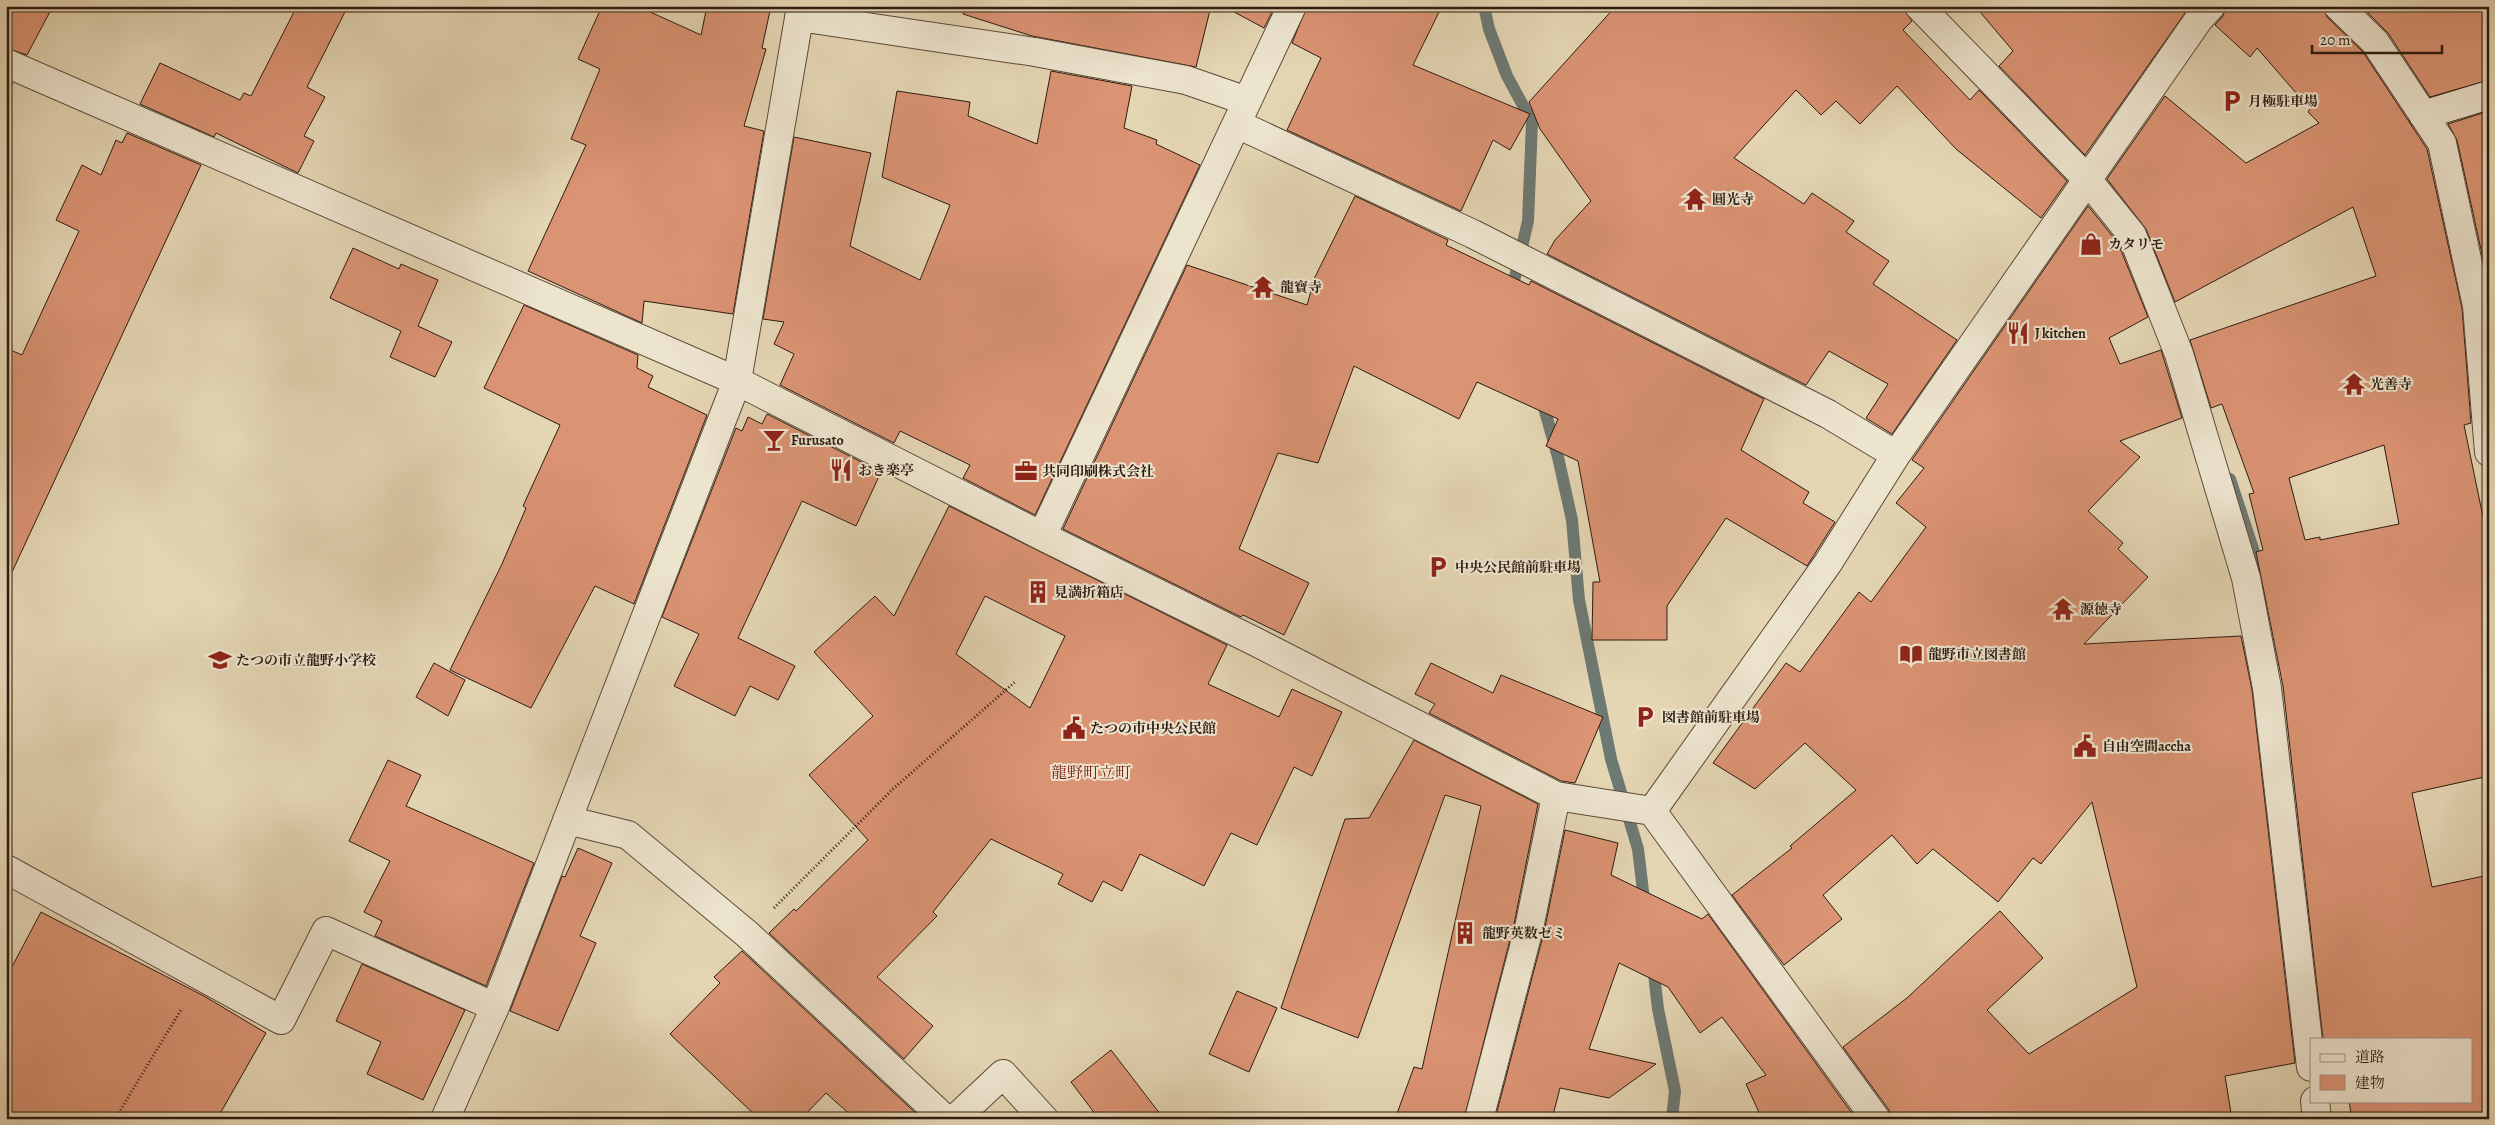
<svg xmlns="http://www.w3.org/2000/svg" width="2495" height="1125" font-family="Alegreya,'Noto Serif JP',serif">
  <rect width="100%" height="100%" fill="#e4d5b3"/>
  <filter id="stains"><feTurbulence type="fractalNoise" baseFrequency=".004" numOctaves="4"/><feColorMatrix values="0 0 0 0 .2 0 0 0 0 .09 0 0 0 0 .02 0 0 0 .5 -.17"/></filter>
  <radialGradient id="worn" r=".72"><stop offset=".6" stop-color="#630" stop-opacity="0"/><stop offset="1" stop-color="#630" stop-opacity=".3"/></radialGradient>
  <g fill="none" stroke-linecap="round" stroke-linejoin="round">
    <path stroke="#6d7973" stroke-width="12" d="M 1484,6 L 1489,29 L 1507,76 L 1532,122 L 1528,221 L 1511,294
      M 1541,397 L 1558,457 L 1572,520 L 1579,600 L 1611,759 L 1638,849 L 1645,908
      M 2230,479 L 2259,567 L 2263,599
      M 1653,965 L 1658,1009 L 1675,1091 L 1672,1119"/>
  </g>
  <path fill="#da9373" stroke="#2d1b10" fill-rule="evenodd" d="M 6,6 L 53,6 L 27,55 L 6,48 Z
    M 297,6 L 348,6 L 307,87 L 325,97 L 304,136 L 314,141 L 298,173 L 216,133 L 214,137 L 140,104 L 160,63 L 240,100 L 244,93 L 251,96 Z
    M 602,6 L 637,6 L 701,35 L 707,6 L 771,6 L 762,48 L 766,49 L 744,126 L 764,131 L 733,314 L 644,301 L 642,323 L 528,271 L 586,145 L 571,139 L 600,69 L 578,59 Z
    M 964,6 L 1211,6 L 1196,67 L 1032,36 L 963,14 Z
    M 1223,6 L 1275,6 L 1264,28 Z
    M 1307,6 L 1442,6 L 1413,65 L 1530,114 L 1510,150 L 1493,140 L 1461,211 L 1287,130 L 1321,58 L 1292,43 Z
    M 1616,6 L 1904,6 L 1904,10 L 1912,21 L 1903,30 L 1970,100 L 1979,90 L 2067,181 L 2041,218 L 1956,149 L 1897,86 L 1860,124 L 1836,101 L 1821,115 L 1796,90 L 1734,158 L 1804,204 L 1812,193 L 1854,221 L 1846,232 L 1889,261 L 1873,284 L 1957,340 L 1892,434 L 1866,418 L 1888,384 L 1829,351 L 1806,385 L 1547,254 L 1555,240 L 1591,201 L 1540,129 L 1529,102 Z
    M 1975,6 L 2190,6 L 2085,155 L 1999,66 L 2013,51 Z
    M 2226,6 L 2323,6 L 2327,17 L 2363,52 L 2427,149 L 2462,308 L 2471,423 L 2464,425 L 2489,546 L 2489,776 L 2412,793 L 2432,887 L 2489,875 L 2489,1119 L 2352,1119 L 2349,1101 L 2471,1101 L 2471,1039 L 2323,1039 L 2283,686 L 2256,552 L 2263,550 L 2249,494 L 2254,493 L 2222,404 L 2211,408 L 2190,340 L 2376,276 L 2353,207 L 2175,302 L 2146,229 L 2107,179 L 2165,96 L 2246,163 L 2319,123 L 2308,112 L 2310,109 L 2257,48 L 2250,57 L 2215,25 L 2223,16 ZM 2384,445 L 2399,524 L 2320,540 L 2320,537 L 2305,540 L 2289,478 Z
    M 2361,6 L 2489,6 L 2489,80 L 2430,97 L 2388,33 Z
    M 1051,71 L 1132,86 L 1124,128 L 1157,140 L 1156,144 L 1200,165 L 1035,515 L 963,478 L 970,465 L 900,431 L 894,443 L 780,385 L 794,354 L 774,344 L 784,322 L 763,319 L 794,137 L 871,153 L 850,246 L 920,280 L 950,205 L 882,177 L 897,91 L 970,102 L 968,116 L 1037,144 Z
    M 6,80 L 13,83 L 6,95 Z
    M 2489,111 L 2489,286 L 2457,140 L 2448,124 Z
    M 127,133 L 201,165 L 6,585 L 6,348 L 22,355 L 79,231 L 56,220 L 82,165 L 101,175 L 116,140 L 122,143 Z
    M 1355,196 L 1448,240 L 1446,245 L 1529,285 L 1531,281 L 1764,399 L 1741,450 L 1809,492 L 1803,503 L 1835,522 L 1807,566 L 1726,518 L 1667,606 L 1667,640 L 1592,640 L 1593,582 L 1600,582 L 1578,461 L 1546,446 L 1558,419 L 1477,382 L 1459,419 L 1354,366 L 1318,463 L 1278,453 L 1239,549 L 1309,583 L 1284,635 L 1243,615 L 1241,617 L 1063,529 L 1187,265 L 1307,305 L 1315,277 Z
    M 2088,206 L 2118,243 L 2148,317 L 2109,338 L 2120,364 L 2161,350 L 2182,418 L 2120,441 L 2140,457 L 2088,511 L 2123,543 L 2118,549 L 2148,577 L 2084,644 L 2241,636 L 2252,690 L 2295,1063 L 2225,1076 L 2232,1119 L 1891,1119 L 1889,1110 L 1843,1047 L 1907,998 L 2000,911 L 2043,958 L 1987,1010 L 2029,1054 L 2137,987 L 2092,802 L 2041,864 L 2033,858 L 1998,902 L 1933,849 L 1917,864 L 1892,835 L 1823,895 L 1842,919 L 1784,965 L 1732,895 L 1792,848 L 1790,846 L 1856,790 L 1805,743 L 1755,789 L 1713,763 L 1786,663 L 1800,672 L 1859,592 L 1871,602 L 1926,527 L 1896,503 L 1924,468 L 1912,460 Z
    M 353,248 L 399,269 L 401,264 L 438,280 L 418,326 L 452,342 L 435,377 L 390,357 L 401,331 L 330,298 Z
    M 524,305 L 638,355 L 637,368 L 653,376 L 648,387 L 707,415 L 634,604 L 595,586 L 531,708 L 450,670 L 502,564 L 526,508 L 523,506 L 560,425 L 484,388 Z
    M 767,414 L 881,472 L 856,526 L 802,501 L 738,638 L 795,666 L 778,700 L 750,686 L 735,716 L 674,686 L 699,634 L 662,617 L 736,428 L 742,431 L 748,417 L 762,424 Z
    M 949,506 L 1227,645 L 1208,684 L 1279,717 L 1292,689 L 1342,712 L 1312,776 L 1294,767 L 1257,845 L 1231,833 L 1204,886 L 1140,854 L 1122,891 L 1103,881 L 1092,902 L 1058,884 L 1063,874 L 991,839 L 933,912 L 937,916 L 877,977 L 933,1026 L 904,1059 L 769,933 L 794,909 L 796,911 L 868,840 L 809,775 L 873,716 L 814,652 L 875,596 L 894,616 ZM 985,596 L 1065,636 L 1030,708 L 956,654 Z
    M 434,663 L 465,680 L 448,716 L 416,697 Z
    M 1431,663 L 1493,693 L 1501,675 L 1603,717 L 1575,783 L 1561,781 L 1429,713 L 1435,704 L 1415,694 Z
    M 1414,740 L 1538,804 L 1514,924 L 1464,1119 L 1395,1119 L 1414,1067 L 1422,1069 L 1481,806 L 1445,795 L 1358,1038 L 1281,1008 L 1345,819 L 1369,818 Z
    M 388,760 L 421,775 L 406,806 L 534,863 L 486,986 L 375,936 L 382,921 L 364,912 L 390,861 L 349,841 Z
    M 1565,830 L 1618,843 L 1611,875 L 1702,919 L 1708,914 L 1856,1119 L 1762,1119 L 1746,1084 L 1766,1075 L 1722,1017 L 1700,1033 L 1668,987 L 1619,963 L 1589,1049 L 1656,1064 L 1609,1098 L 1560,1088 L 1552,1119 L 1495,1119 L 1544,932 Z
    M 578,848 L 612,863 L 580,936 L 596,943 L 558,1031 L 510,1011 L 562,876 L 565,877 Z
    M 41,912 L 204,996 L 266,1033 L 217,1119 L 6,1119 L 6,978 Z
    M 742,951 L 922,1119 L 855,1119 L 826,1093 L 801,1119 L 759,1119 L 670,1034 L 720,983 L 714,977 Z
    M 362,964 L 465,1010 L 423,1100 L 367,1074 L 381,1042 L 336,1021 Z
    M 1237,991 L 1277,1008 L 1249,1072 L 1209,1054 Z
    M 1111,1050 L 1164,1119 L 1099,1119 L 1071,1082 Z"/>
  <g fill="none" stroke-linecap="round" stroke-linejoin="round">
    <defs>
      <path id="street" d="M 1919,6 L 2086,178 L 2132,235 L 2179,354 L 2246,578 L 2267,688 L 2311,1067
        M 2338,6 L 2375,42 L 2442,143 L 2477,306 L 2489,452
        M 799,17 L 1035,52 L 1186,80 L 1247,101
        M 6,63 L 737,381 L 1042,536 L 1258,643 L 1556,796 L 1652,811 L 1876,1119
        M 1237,124 L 1473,234 L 1828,414 L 1896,455
        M 1042,536 L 1292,6
        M 1652,811 L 1828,563 L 1896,455 L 2199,19 L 2211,6
        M 567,820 L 628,835 L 747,934 L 945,1119
        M 6,869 L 281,1020 L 326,931 L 495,1007
        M 2315,1101 L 2317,1119
        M 445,1119 L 495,1007 L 737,381 L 801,6
        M 955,1119 L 1003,1074 L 1044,1119
        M 1479,1119 L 1529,928 L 1556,796"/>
      <path id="secondary" d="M 2423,115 L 2489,95"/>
    </defs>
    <use href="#street" stroke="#5b4a39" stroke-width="30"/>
    <use href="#secondary" stroke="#2d1b10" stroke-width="30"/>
    <path stroke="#2d1b10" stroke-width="3" stroke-dasharray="1 2.5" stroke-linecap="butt" d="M 774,908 L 893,789 L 1016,681
      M 115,1119 L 182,1008"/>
    <use href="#street" stroke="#ede4ce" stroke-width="28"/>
    <use href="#secondary" stroke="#ede4ce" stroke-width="28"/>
  </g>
  <defs>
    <symbol id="parking-bare" viewBox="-9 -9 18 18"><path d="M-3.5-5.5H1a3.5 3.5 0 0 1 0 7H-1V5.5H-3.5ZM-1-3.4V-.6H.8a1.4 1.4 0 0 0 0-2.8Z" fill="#8f2418" stroke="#ede4ce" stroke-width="2.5" paint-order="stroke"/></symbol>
    <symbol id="temple-bare" viewBox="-9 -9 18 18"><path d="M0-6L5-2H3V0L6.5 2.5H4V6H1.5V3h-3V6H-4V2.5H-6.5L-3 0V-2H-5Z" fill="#8f2418" stroke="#ede4ce" stroke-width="2.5" paint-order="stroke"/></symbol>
    <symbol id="shop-bare" viewBox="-9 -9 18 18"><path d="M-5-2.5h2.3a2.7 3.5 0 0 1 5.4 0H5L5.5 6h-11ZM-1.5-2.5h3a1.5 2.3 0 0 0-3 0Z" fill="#8f2418" stroke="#ede4ce" stroke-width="2.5" paint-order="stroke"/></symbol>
    <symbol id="restaurant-bare" viewBox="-9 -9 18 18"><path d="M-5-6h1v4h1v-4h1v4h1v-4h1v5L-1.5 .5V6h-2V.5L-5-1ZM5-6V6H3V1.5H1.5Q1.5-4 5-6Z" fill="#8f2418" stroke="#ede4ce" stroke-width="2.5" paint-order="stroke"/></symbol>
    <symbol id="bar-bare" viewBox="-9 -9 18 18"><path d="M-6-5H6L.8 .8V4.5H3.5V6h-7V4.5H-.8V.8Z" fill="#8f2418" stroke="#ede4ce" stroke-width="2.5" paint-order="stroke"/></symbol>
    <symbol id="office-bare" viewBox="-9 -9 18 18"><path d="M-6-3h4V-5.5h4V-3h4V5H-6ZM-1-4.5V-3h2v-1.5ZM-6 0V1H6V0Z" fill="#8f2418" stroke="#ede4ce" stroke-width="2.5" paint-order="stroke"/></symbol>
    <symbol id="building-bare" viewBox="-9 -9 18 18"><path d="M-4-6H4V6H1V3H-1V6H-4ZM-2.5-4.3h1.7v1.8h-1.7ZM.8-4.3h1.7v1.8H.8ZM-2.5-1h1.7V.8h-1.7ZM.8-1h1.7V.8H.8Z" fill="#8f2418" stroke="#ede4ce" stroke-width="2.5" paint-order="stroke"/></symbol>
    <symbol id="library-bare" viewBox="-9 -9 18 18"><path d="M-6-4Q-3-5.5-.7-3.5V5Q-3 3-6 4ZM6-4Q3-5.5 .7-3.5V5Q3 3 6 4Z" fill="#8f2418" stroke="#ede4ce" stroke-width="2.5" paint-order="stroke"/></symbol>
    <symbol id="school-bare" viewBox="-9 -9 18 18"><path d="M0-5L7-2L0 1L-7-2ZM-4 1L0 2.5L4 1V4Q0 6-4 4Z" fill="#8f2418" stroke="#ede4ce" stroke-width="2.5" paint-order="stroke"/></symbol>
    <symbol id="civic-bare" viewBox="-9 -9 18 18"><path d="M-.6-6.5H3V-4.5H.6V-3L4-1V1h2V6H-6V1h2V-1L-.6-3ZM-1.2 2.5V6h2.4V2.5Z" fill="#8f2418" stroke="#ede4ce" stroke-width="2.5" paint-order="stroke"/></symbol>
  </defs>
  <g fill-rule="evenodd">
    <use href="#parking-bare" x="2216" y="85" width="32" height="32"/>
    <use href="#temple-bare" x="1679" y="183" width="32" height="32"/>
    <use href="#shop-bare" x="2075" y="228" width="32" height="32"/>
    <use href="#temple-bare" x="1247" y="271" width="32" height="32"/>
    <use href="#restaurant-bare" x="2002" y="317" width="32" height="32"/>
    <use href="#temple-bare" x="2338" y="368" width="32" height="32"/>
    <use href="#bar-bare" x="758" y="424" width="32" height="32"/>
    <use href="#restaurant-bare" x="825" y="454" width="32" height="32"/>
    <use href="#office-bare" x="1010" y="455" width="32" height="32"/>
    <use href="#parking-bare" x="1422" y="551" width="32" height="32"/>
    <use href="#building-bare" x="1022" y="576" width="32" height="32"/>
    <use href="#temple-bare" x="2047" y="593" width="32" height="32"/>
    <use href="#library-bare" x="1895" y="638" width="32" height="32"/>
    <use href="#school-bare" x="204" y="644" width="32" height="32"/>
    <use href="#parking-bare" x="1629" y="701" width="32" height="32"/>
    <use href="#civic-bare" x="1058" y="712" width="32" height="32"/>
    <use href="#civic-bare" x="2069" y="730" width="32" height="32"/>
    <use href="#building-bare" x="1449" y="917" width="32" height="32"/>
  </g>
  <g text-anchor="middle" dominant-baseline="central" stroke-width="4" stroke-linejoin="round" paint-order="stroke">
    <g font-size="14" font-weight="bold" fill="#2d1b10" stroke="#ede4ce" text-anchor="start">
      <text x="2248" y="101">月極駐車場</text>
      <text x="1712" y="199">圓光寺</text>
      <text x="2108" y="244">カタリモ</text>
      <text x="1280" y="287">龍寶寺</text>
      <text x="2035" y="333">J kitchen</text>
      <text x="2370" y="384">光善寺</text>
      <text x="791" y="440">Furusato</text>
      <text x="858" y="470">おき楽亭</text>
      <text x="1042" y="471">共同印刷株式会社</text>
      <text x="1455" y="567">中央公民館前駐車場</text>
      <text x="1054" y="592">見満折箱店</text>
      <text x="2080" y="609">源徳寺</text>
      <text x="1928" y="654">龍野市立図書館</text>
      <text x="236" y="660">たつの市立龍野小学校</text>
      <text x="1662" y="717">図書館前駐車場</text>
      <text x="1090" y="728">たつの市中央公民館</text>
      <text x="2102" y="746">自由空間accha</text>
      <text x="1482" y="933">龍野英数ゼミ</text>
    </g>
    <g font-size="16" fill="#7a1f14" stroke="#ede4ce">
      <text x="1091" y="773">龍野町立町</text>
    </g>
  </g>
  <rect width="2495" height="1125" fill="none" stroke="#e4d5b3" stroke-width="25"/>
  <rect x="8" y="8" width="2480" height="1110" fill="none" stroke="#2d1b10" stroke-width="2.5"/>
  <rect x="12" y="12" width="2470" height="1100" fill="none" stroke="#2d1b10"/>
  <rect x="2310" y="1038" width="162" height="65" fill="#ede4ce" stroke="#a09482"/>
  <rect x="2320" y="1054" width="25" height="8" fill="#ede4ce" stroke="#a09482"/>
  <text x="2355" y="1062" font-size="15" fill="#2d1b10">道路</text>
  <rect x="2320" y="1075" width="25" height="15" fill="#da9373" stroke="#a09482"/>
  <text x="2355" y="1088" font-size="15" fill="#2d1b10">建物</text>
  <path d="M2312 45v8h130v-8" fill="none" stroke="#2d1b10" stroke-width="2.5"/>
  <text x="2320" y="45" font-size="15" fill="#2d1b10" stroke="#ede4ce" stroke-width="4" paint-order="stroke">20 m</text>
  <rect width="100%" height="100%" filter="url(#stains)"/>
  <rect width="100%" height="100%" fill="url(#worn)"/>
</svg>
